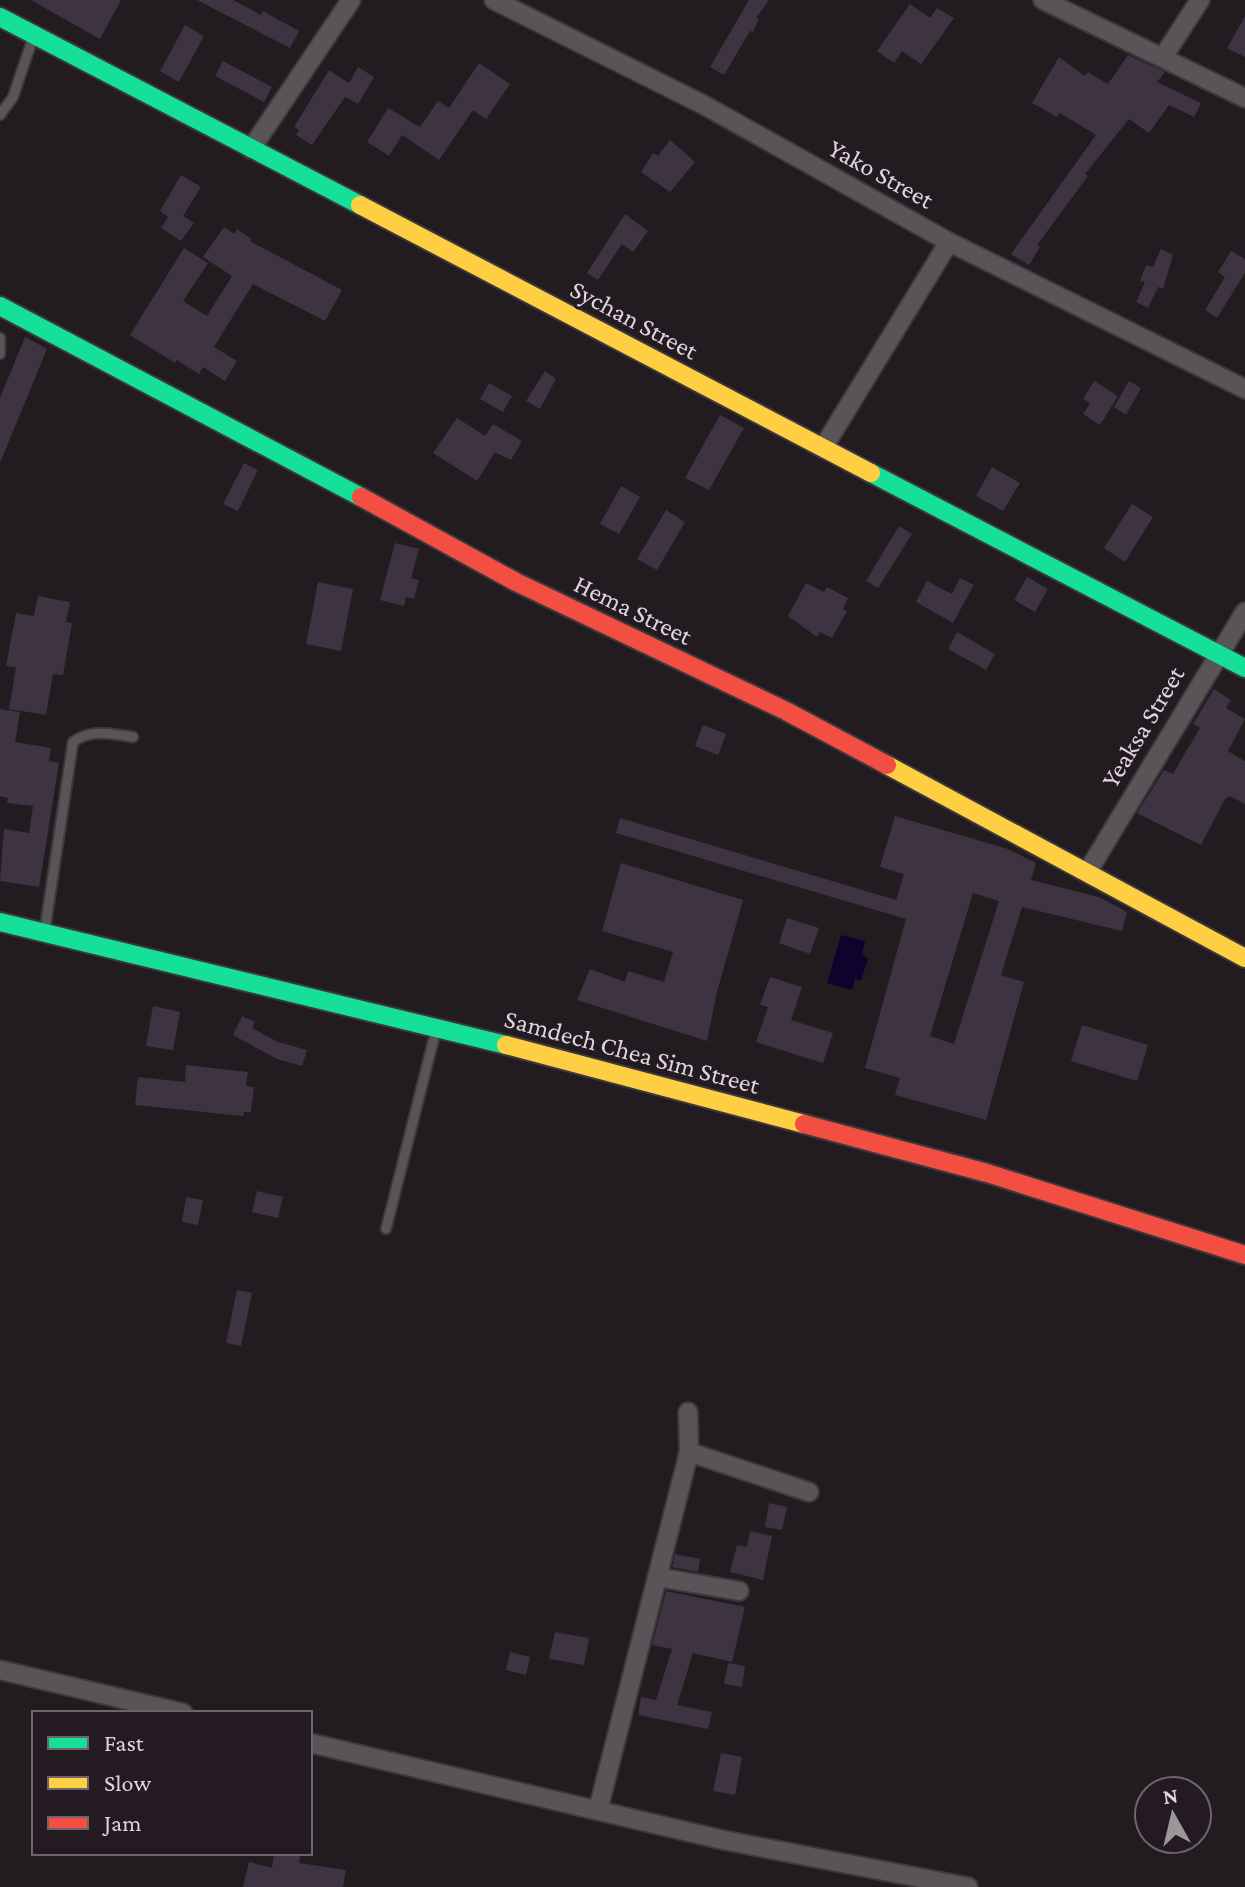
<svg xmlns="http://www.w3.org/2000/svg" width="1245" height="1887" font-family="'Crimson Pro',serif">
  <rect width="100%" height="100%" fill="#221c21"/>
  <path fill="#0f032d" d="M 841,935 L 865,941 L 862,955 L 868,958 L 861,981 L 855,979 L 852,990 L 827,983 Z"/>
  <path fill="#3d3341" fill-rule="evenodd" d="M 31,0 L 121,0 L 100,39 Z
    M 197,0 L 233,0 L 261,15 L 263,11 L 299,31 L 290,48 Z
    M 749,0 L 769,0 L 756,18 L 759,19 L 753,32 L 750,31 L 724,75 L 710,67 Z
    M 910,4 L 930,18 L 937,8 L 954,18 L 921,64 L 902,51 L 894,63 L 877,51 Z
    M 1245,16 L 1245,57 L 1227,48 Z
    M 185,25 L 204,36 L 179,82 L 160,71 Z
    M 1128,55 L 1165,72 L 1157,82 L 1201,103 L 1194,117 L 1169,105 L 1149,133 L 1129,119 L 1085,174 L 1088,176 L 1037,245 L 1040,247 L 1029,265 L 1011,254 L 1096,135 L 1060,113 L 1057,117 L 1032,103 L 1059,57 L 1085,76 L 1088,72 L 1108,84 Z
    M 223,61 L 272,87 L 264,102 L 215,76 Z
    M 479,63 L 510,84 L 486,119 L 473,110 L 439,160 L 402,135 L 389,156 L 367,142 L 388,108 L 420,127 L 438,101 L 449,108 Z
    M 358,67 L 374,77 L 358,104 L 345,97 L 312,145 L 296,135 L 299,130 L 294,127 L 329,70 L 349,83 Z
    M 670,140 L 695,162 L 670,192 L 641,172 L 653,153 L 658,156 Z
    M 181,175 L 201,187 L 183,216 L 194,223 L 181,241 L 161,228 L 168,217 L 160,211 Z
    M 625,214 L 648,231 L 633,252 L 622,244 L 598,280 L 587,273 Z
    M 224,227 L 234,234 L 237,229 L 252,239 L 250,241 L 342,290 L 325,321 L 253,284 L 214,347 L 237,361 L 225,381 L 203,367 L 199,374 L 177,360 L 175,363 L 130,335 L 184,248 L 208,263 L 183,301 L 207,316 L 232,276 L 203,257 Z
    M 1161,249 L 1173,255 L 1163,289 L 1158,287 L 1148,308 L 1136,302 L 1145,282 L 1140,281 L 1146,265 L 1153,267 Z
    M 1231,251 L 1245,259 L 1245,273 L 1217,318 L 1205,310 L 1225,277 L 1218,272 Z
    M 25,337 L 47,349 L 0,463 L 0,398 Z
    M 545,371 L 556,379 L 540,409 L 526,401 Z
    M 1094,381 L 1118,396 L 1100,425 L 1083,414 L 1090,403 L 1083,399 Z
    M 1129,381 L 1141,388 L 1126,415 L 1114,407 Z
    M 489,383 L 512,396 L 503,412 L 480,399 Z
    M 720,415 L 744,428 L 709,490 L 685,478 Z
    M 457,418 L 485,436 L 493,424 L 522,441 L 511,460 L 495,452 L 477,481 L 433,453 Z
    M 244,463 L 258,470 L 238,511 L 223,504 Z
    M 992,467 L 1020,483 L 1003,511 L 976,496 Z
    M 621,486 L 640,497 L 619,534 L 600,524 Z
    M 1132,504 L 1153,517 L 1125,562 L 1104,548 Z
    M 666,510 L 685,522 L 657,570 L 637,559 Z
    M 899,526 L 912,534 L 878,588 L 866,581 Z
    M 395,543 L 419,549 L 411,578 L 419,580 L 414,599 L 406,597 L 404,606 L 380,600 Z
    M 1027,577 L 1048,589 L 1035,612 L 1014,600 Z
    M 960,578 L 974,585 L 953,623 L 916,602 L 927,581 L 952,594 Z
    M 318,582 L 353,589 L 341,651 L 306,644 Z
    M 806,583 L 824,592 L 827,587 L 848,598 L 843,609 L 847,611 L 832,638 L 820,632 L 817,637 L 788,616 Z
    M 38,596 L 70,602 L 66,622 L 72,623 L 63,675 L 53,674 L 46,715 L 9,709 L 16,667 L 6,666 L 16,613 L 34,616 Z
    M 957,632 L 995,654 L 986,670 L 948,649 Z
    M 1214,689 L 1231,700 L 1226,708 L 1245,719 L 1228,751 L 1245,761 L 1245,804 L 1230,796 L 1225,799 L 1201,845 L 1137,813 L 1164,770 L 1173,774 L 1200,728 L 1193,724 Z
    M 0,709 L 20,712 L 15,742 L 51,748 L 49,761 L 59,763 L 39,887 L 0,881 L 4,829 L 29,833 L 33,806 L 7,803 L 8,798 L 0,796 Z
    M 703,725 L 726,734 L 718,755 L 695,746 Z
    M 895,816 L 1008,849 L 1036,863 L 1031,880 L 1099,897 L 1127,912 L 1122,931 L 1022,907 L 1001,975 L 1024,982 L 986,1120 L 895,1095 L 900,1078 L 865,1068 L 906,919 L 616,833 L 620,818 L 896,900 L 904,874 L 880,867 ZM 973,893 L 999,901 L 954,1044 L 930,1036 Z
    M 621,863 L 743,900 L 717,992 L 707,1041 L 577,1000 L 590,969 L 625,982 L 628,971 L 664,982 L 673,952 L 602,931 Z
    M 787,918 L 819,928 L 810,954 L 779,943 Z
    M 770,977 L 802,987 L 791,1020 L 833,1033 L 823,1063 L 756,1042 L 768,1007 L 760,1005 Z
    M 153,1006 L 180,1012 L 173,1050 L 146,1046 Z
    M 242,1016 L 255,1022 L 252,1028 L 278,1042 L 307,1050 L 302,1066 L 277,1059 L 233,1035 Z
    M 1082,1025 L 1148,1045 L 1137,1081 L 1071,1061 Z
    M 186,1065 L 248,1072 L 246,1086 L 254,1087 L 251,1112 L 244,1112 L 243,1116 L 135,1105 L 138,1077 L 185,1082 Z
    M 257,1191 L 283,1197 L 278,1218 L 252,1212 Z
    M 186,1197 L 203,1200 L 198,1225 L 182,1222 Z
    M 237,1290 L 252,1293 L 241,1346 L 226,1343 Z
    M 769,1503 L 787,1507 L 782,1530 L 765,1527 Z
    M 750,1531 L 772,1536 L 763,1580 L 730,1572 L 737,1545 L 747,1547 Z
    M 675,1554 L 700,1559 L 698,1572 L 672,1567 Z
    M 666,1591 L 745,1607 L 732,1662 L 693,1653 L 677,1705 L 712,1712 L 708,1729 L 638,1715 L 641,1697 L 656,1700 L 672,1649 L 652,1645 Z
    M 555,1632 L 589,1638 L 584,1665 L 549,1659 Z
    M 510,1652 L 530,1657 L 526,1675 L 506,1670 Z
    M 728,1663 L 745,1666 L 742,1687 L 724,1684 Z
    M 721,1753 L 742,1757 L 735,1795 L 713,1791 Z
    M 274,1853 L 301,1853 L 299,1863 L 346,1870 L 343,1887 L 243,1887 L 249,1862 L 272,1868 Z"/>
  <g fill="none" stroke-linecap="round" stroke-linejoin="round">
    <defs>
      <path id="lane" d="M 0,115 L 13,97 L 33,38
        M 0,338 L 0,354
        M 45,929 L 73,742 C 92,728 111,734 133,737
        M 386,1229 L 436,1030"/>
      <path id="street" d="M 494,0 L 704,105 L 949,242 L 1245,389
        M 1043,0 L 1245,98
        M 1163,57 L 1200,0
        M 251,149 L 351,0
        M 823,448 L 949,242
        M 1088,871 L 1245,612
        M 689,1452 L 809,1492
        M 657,1577 L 739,1591
        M 0,1670 L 183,1713
        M 310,1743 L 723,1840 L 968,1887
        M 598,1810 L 689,1452 L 688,1412"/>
      <path id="fast" d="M 0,17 L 360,205
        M 0,306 L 361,497
        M 871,473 L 1245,668
        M 0,922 L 506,1045"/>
      <path id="slow" d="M 360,205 L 871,473
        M 887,765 L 1245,958
        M 506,1045 L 804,1124"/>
      <path id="jam" d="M 361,497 L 516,582 L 786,711 L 887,765
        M 804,1124 L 987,1173 L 1245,1255"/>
    </defs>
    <use href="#lane" stroke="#3d383c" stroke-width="13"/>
    <use href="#street" stroke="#3d383c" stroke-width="22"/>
    <use href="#fast" stroke="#3d383c" stroke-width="22"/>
    <use href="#slow" stroke="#3d383c" stroke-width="22"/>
    <use href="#jam" stroke="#3d383c" stroke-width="22"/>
    <use href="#lane" stroke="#585457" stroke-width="9"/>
    <use href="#street" stroke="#585457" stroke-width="18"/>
    <use href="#fast" stroke="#16e098" stroke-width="18"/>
    <use href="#slow" stroke="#ffcf43" stroke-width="18"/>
    <use href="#jam" stroke="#f24e42" stroke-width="18"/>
  </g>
  <g text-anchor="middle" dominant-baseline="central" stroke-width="6" stroke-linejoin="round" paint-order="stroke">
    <g font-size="26" fill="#ddd6db" stroke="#241a22">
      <text transform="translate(881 174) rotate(29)">Yako Street</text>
      <text transform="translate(634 320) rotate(28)">Sychan Street</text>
      <text transform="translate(633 610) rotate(26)">Hema Street</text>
      <text transform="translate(1143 727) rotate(-59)">Yeaksa Street</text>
      <text transform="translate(632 1052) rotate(15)">Samdech Chea Sim Street</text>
    </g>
  </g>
  <rect x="32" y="1711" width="280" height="144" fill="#241a22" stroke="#6e656c" stroke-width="2"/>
  <rect x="48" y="1737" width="40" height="12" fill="#16e098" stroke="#6e656c" stroke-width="2"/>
  <text x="104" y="1751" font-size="24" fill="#ddd6db">Fast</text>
  <rect x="48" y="1777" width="40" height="12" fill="#ffcf43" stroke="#6e656c" stroke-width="2"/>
  <text x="104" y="1791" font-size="24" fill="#ddd6db">Slow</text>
  <rect x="48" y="1817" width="40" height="12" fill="#f24e42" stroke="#6e656c" stroke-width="2"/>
  <text x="104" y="1831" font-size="24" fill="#ddd6db">Jam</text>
  <g transform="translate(1173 1815) rotate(352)"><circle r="38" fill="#241a22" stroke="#6e656c" stroke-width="2"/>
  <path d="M0-6L14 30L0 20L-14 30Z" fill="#9c959a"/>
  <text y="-12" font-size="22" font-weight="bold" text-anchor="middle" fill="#ddd6db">N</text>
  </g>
</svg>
